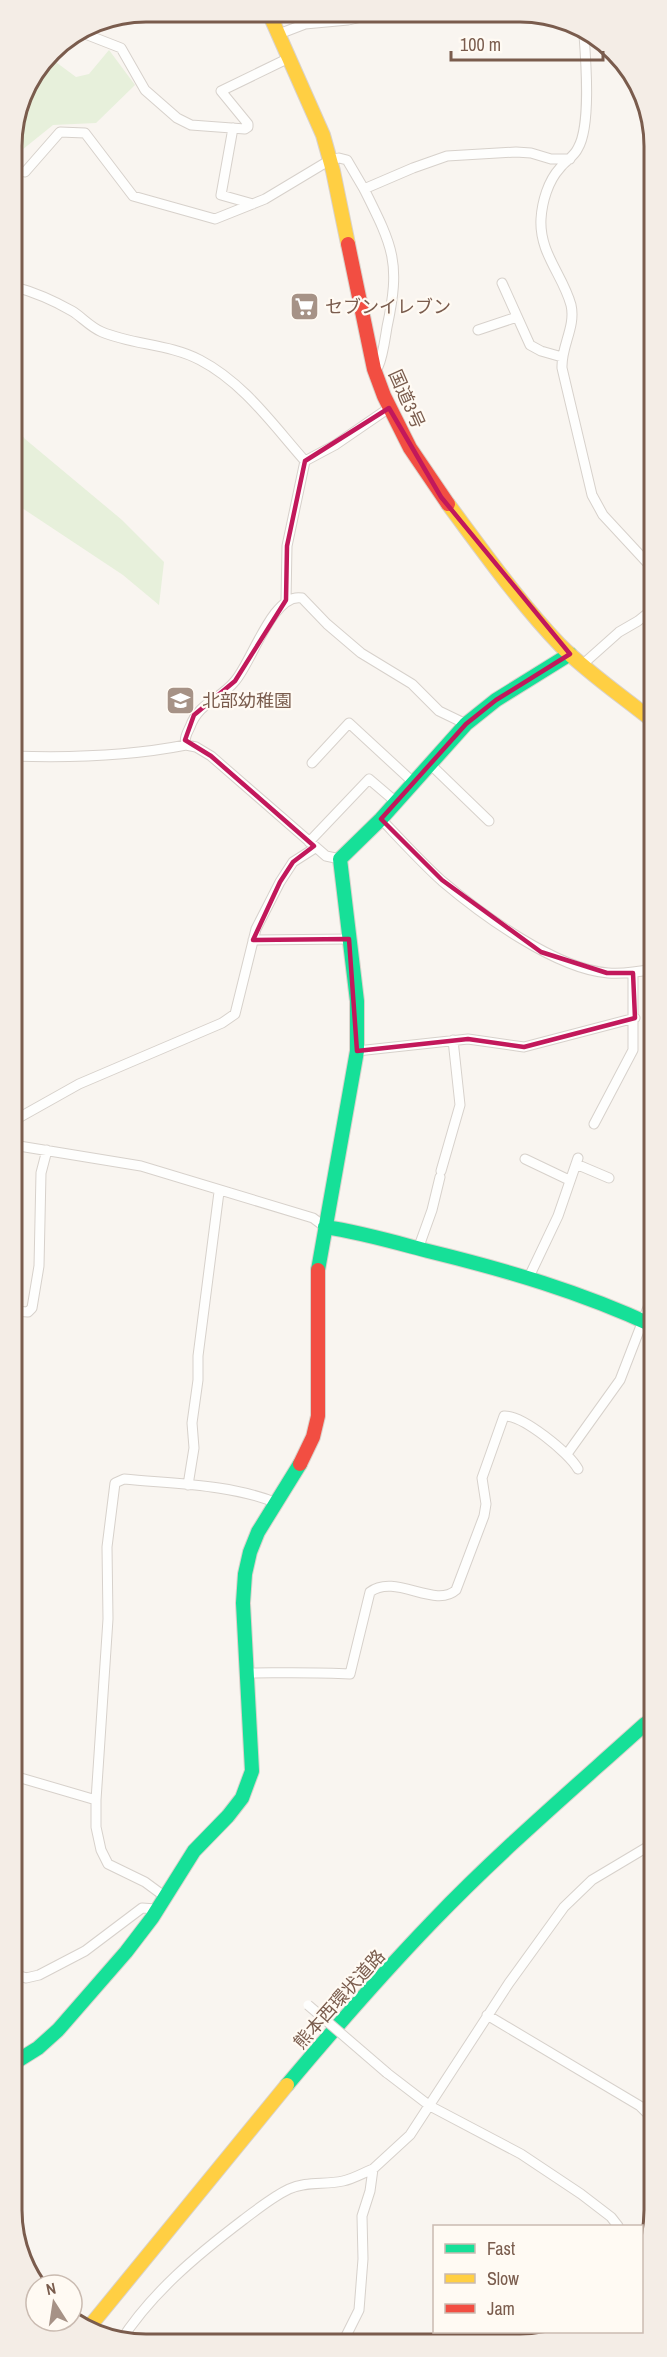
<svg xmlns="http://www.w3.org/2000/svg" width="667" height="2357" font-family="'Archivo Narrow','Noto Sans JP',sans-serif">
  <rect width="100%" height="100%" fill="#f9f5f0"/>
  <path fill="#e7f0db" d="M 53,50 L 49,57 L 76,77 L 89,74 L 109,50 L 135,85 L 96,123 L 53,125 L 12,158 C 12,118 26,80 53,50 Z
    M 13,425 L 25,439 L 122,520 L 164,562 L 159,605 L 123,575 L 13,502 Z"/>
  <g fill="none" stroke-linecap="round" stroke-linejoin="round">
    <defs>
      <path id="street" d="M 80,32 L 121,48 L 145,90 L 177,118 L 191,125 L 245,129 L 248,127 L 248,124 L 221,91 L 289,58
        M 279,34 L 305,24 L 348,20 L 375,14
        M 584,35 C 586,62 591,126 578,148 C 574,157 565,161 560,168 C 548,181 542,202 541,219 C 539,253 563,275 571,305 C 576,327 561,346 562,368 L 592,495 L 603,515 L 653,569
        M 233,128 L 221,195 L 253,204
        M 25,172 L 60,132 L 85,133 L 133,196 L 215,219 L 265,199 L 330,160 L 339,158 L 347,160 L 364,189 L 413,168 L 447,156 L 516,152 L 531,153 L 551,159 L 570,159
        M 364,189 C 393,247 401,262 387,327 C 385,339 383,356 378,367
        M 502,283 L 530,345 L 541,351 L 562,357
        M 12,286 C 34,292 53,300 72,311 C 82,317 90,327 102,332 C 133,345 170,344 200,360 C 244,383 273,425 305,461 L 287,546 L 286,600
        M 478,330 L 517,317
        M 305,461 L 335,445 L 389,408
        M 582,665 L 619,632 L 638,621 L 653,609
        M 186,745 C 184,738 187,733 190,727 C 199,702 220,700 235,681 C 252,662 273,592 302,598 L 327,624 L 361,653 L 412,684 L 439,711 L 466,724
        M 13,756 C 70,758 130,756 186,745 L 196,747 L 211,756 L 326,856 L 340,859
        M 312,763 L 349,723 L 414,783
        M 430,764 L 489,821
        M 381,819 C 401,840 421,862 442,881 C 482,915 556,969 608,973 C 623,974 638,972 653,969
        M 309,842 L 369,779 L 396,802
        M 253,940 L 349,939
        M 357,1051 L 468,1039 L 524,1047 L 635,1018
        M 13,1121 L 79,1084 L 222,1023 L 235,1014 L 256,929 L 280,882 L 293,862 L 315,848
        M 594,1124 L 633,1050 L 633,973
        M 13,1145 L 141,1166 L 313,1218 L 325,1227
        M 525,1159 L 569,1180
        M 576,1164 L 609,1178
        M 441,1171 L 460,1105 L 453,1040
        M 418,1249 L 432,1210 L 440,1177
        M 528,1279 L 558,1216 L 578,1158
        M 14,1311 L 28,1312 L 32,1308 L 39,1266 L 41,1173 L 47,1150
        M 567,1454 L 620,1380 L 654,1292
        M 188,1485 L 194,1448 L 192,1423 L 198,1380 L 198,1356 L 219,1192
        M 246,1673 C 281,1673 315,1672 350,1674 L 370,1592 C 395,1573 435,1609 456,1590 L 484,1516 L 486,1504 L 482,1478 L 504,1416 C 523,1415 569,1453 578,1469
        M 14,1776 L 96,1800 L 96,1827 L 101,1850 L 108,1864 L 145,1882 L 164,1896
        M 96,1800 L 108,1619 L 107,1547 L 115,1483 L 124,1479 C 174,1484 230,1484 277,1503
        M 14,1974 L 26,1978 L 39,1975 L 85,1951 L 142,1908 L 156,1909
        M 487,2015 L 640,2106 L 653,2119 L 655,2117
        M 387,2073 L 430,2106 L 521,2154 L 581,2194 L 611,2217 L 618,2226
        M 120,2342 C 151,2293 197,2255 243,2220 C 258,2209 272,2197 289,2189 C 306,2181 325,2185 343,2181 C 353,2179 363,2173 373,2169
        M 343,2342 L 359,2310 L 363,2259 L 362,2216 L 370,2191 L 373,2169 L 410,2135 L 509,1983 L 564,1907 L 592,1880 L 654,1843"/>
      <path id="fast" d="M 325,1227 C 360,1232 394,1242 428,1251 C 506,1270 581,1292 654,1326
        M 318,1270 L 357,1051 L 357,1001 L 340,859 L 381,819 L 466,724 L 496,700 L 570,654
        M 14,2063 L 38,2048 L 58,2030 L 126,1952 L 152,1918 L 194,1851 L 228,1816 L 242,1798 L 252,1771 L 243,1603 L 245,1574 L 250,1552 L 258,1532 L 300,1464
        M 287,2085 C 334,2029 382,1974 432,1922 C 499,1852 573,1789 645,1724 L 654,1731"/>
      <path id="slow" d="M 269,13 L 323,135 L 333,171 L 348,244
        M 448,504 C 483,551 519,602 560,645 C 588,673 622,696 653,721
        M 90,2326 L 287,2085"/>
      <path id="jam" d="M 348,244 L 374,369 L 384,396 L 410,448 L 448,504
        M 300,1464 L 313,1437 L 318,1416 L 318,1270"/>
    </defs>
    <use href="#street" stroke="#d7d1cb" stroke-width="11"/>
    <use href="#fast" stroke="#d9d2cb" stroke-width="16"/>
    <use href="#slow" stroke="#d9d2cb" stroke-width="16"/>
    <use href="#jam" stroke="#d9d2cb" stroke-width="16"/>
    <use href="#street" stroke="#fefefd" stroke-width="9"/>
    <use href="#fast" stroke="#16e098" stroke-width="14"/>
    <use href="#slow" stroke="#ffcf43" stroke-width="14"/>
    <use href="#jam" stroke="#f24e42" stroke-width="14"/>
    <defs>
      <path id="street-bridge" d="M 308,2005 L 387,2073"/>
    </defs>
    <use href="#street-bridge" stroke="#d7d1cb" stroke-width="11" stroke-linecap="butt"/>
    <use href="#street-bridge" stroke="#fefefd" stroke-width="9"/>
  </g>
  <path fill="none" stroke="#c2185b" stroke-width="4.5" stroke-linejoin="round" d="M 389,408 L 441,497 L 570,654 L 496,700 L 466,724 L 381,819 L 442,880 L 541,952 L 607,973 L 633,973 L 635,1018 L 524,1047 L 468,1039 L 357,1051 L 349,939 L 253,940 L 280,882 L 293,862 L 314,846 L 211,756 L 185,740 L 194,715 L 235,681 L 286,600 L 287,546 L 305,461 Z"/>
  <defs>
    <symbol id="supermarket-square" viewBox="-11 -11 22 22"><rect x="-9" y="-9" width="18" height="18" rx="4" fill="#a69286" stroke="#fffaf3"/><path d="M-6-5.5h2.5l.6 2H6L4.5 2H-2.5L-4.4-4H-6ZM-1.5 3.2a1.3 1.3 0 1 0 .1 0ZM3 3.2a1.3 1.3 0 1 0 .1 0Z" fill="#fff"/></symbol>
    <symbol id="school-square" viewBox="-11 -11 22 22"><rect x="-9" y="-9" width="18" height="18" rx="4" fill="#a69286" stroke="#fffaf3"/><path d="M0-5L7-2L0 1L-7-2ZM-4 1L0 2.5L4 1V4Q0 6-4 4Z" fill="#fff"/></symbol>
  </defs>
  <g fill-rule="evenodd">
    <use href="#supermarket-square" x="288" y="290" width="33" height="33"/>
    <use href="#school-square" x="164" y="684" width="33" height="33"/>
  </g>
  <g text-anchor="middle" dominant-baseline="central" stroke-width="4.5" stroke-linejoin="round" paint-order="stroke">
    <g font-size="18" fill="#7a5c4d" stroke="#fffaf3" text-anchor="start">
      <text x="325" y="306">セブンイレブン</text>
      <text x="202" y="700">北部幼稚園</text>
    </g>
    <g font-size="18" fill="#7a5c4d" stroke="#fffaf3">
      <text transform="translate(407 399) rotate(66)">国道3号</text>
      <text transform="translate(339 1999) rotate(-48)">熊本西環状道路</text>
    </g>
  </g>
  <path d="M0 0H667V2357H0ZM146 22H520A124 124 0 0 1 644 146V2210A124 124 0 0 1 520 2334H146A124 124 0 0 1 22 2210V146A124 124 0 0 1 146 22Z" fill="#f4ede6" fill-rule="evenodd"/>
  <path fill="none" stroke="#7a5c4d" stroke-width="3" d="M146 22H520A124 124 0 0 1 644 146V2210A124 124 0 0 1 520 2334H146A124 124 0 0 1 22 2210V146A124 124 0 0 1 146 22Z"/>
  <rect x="433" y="2225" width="210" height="108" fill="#fffaf3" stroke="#cabbb1" stroke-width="1.5"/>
  <rect x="445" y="2244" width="30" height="9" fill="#16e098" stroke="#cabbb1" stroke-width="1.5"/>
  <text x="487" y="2255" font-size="18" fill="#7a5c4d">Fast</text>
  <rect x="445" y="2274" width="30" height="9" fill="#ffcf43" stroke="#cabbb1" stroke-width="1.5"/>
  <text x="487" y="2285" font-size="18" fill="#7a5c4d">Slow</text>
  <rect x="445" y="2304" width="30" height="9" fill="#f24e42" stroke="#cabbb1" stroke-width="1.5"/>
  <text x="487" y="2315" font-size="18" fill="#7a5c4d">Jam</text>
  <g transform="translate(54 2303) rotate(348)"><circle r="28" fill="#fffaf3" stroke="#cabbb1" stroke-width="1.5"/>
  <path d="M0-4.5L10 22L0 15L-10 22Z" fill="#a69286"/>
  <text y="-9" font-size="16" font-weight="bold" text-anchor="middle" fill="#7a5c4d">N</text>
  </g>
  <path d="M451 51v9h152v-9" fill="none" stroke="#7a5c4d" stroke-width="3"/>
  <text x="460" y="51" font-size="18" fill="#7a5c4d" stroke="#fffaf3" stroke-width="4.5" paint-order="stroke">100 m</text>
</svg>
